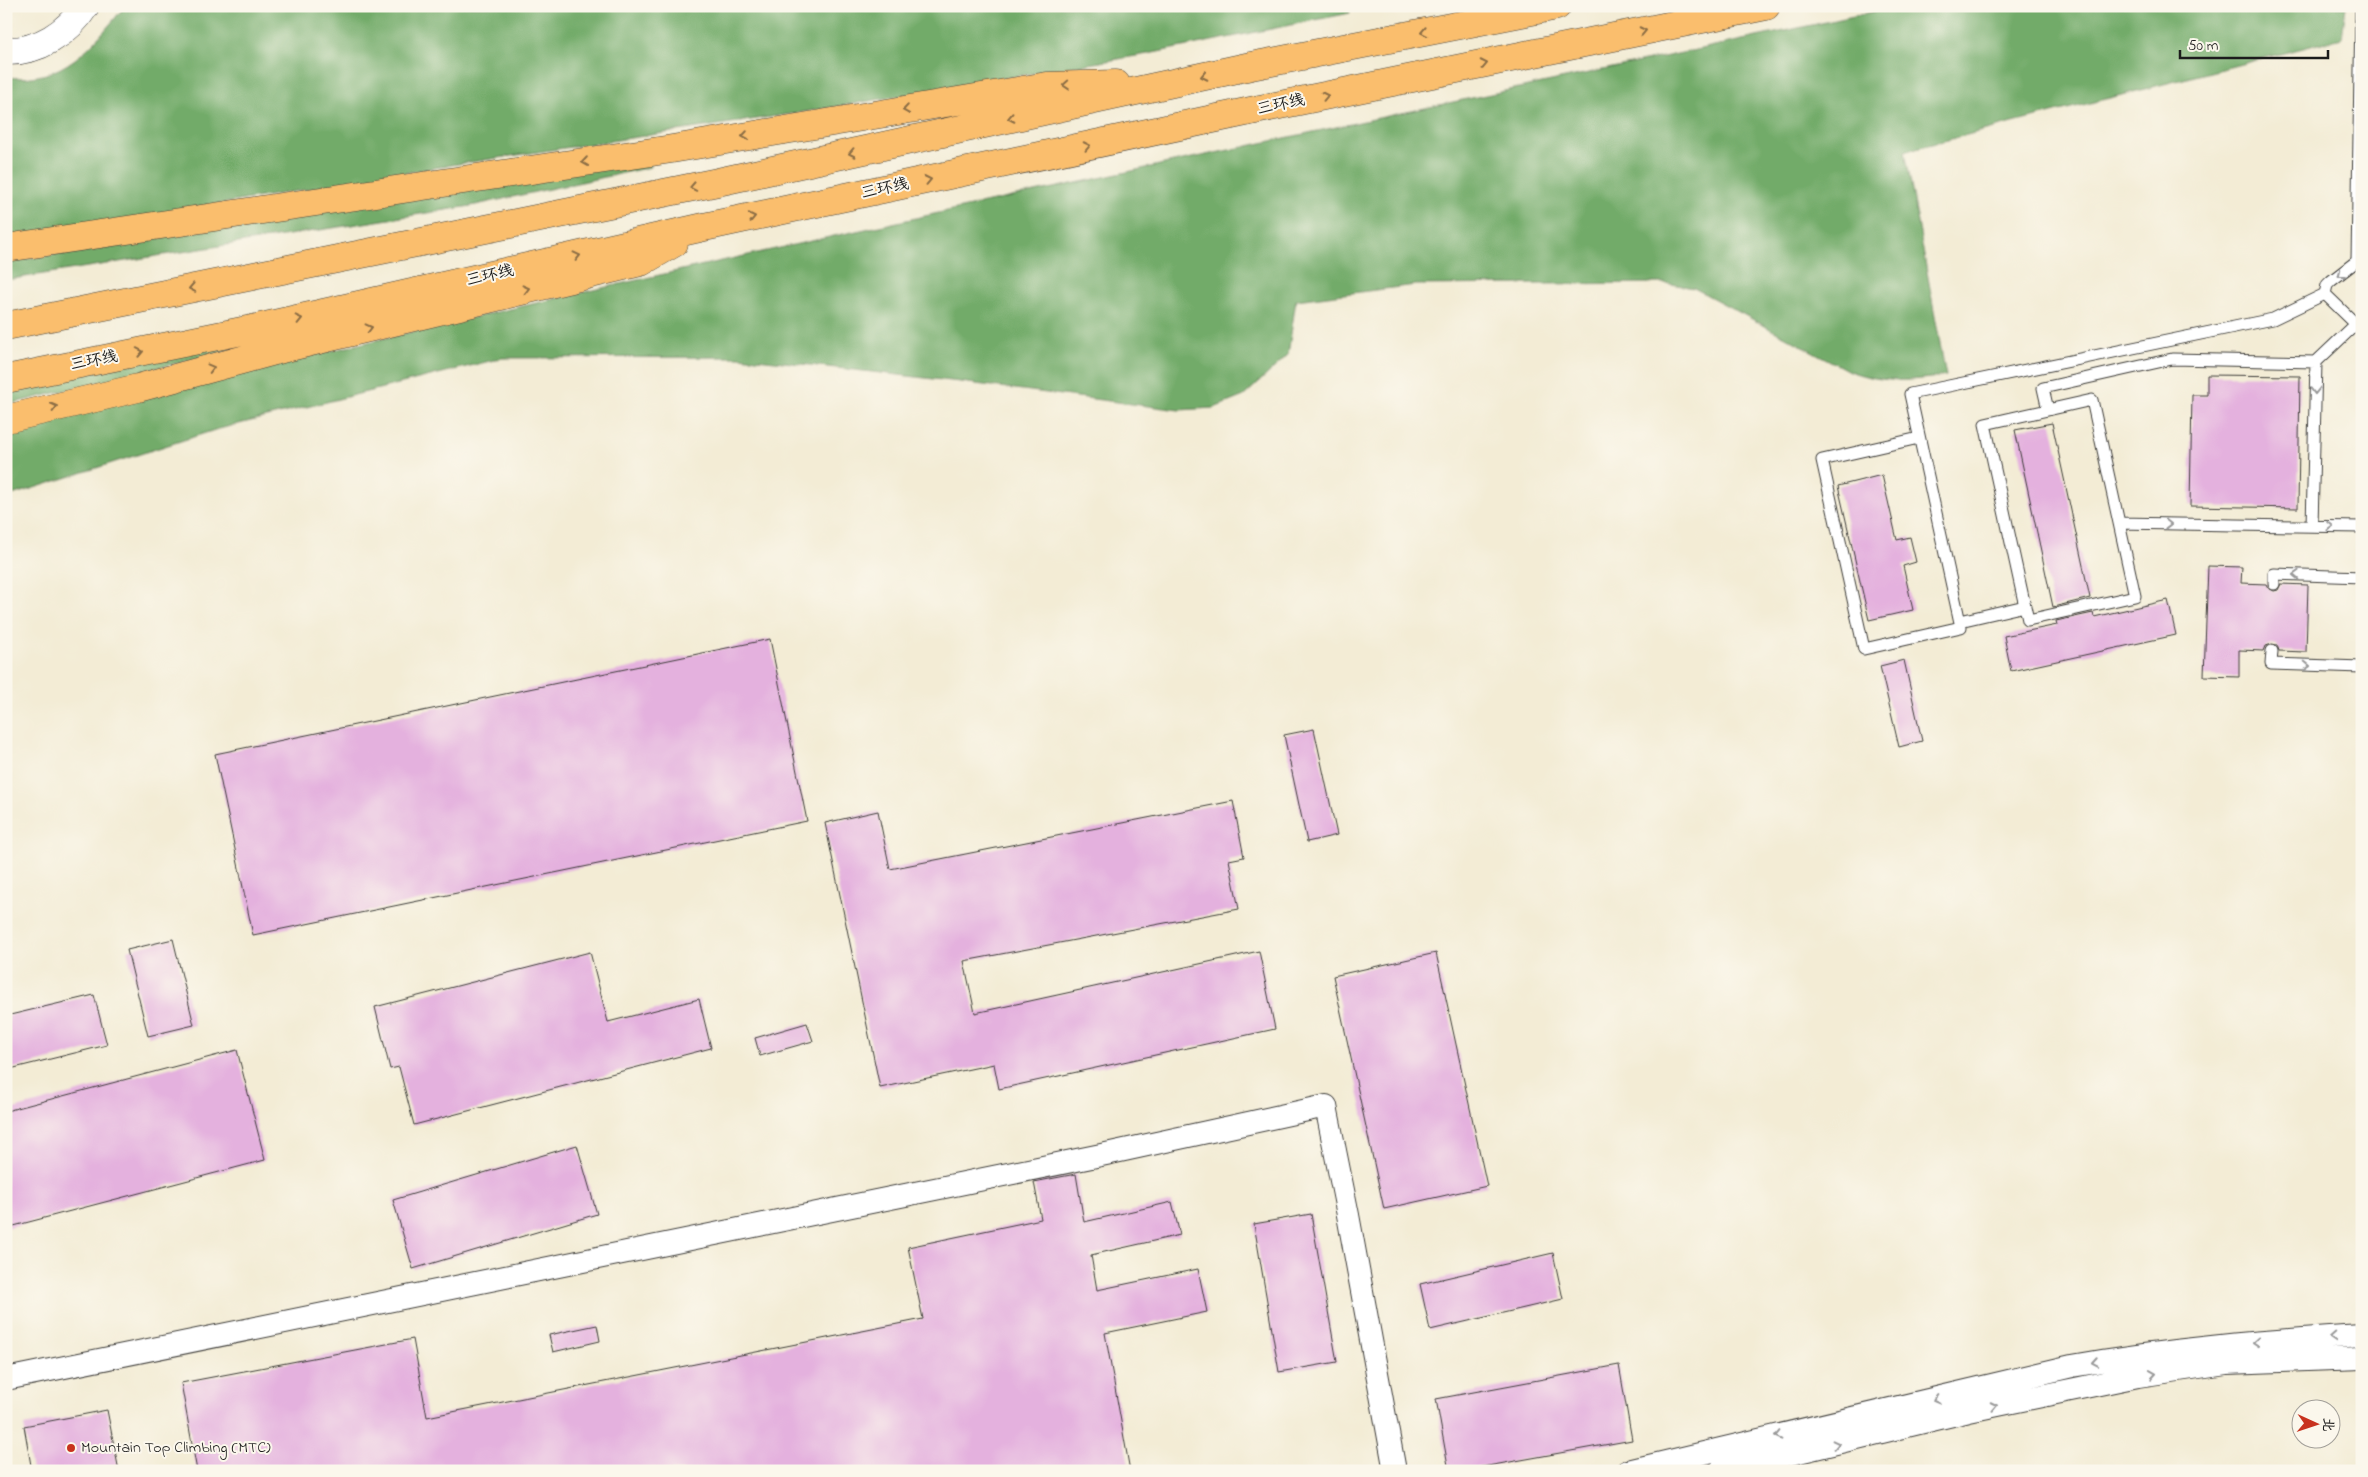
<svg xmlns="http://www.w3.org/2000/svg" width="2368" height="1477" font-family="'Indie Flower','LXGW WenKai TC',sans-serif">
  <rect width="100%" height="100%" fill="#fbf7ec"/>
  <filter id="ink" filterUnits="userSpaceOnUse"><feTurbulence type="fractalNoise" baseFrequency=".02" numOctaves="2"/><feDisplacementMap in="SourceGraphic" scale="10" xChannelSelector="R" yChannelSelector="G"/><feConvolveMatrix kernelMatrix="1 2 1 2 8 2 1 2 1" color-interpolation-filters="sRGB"/></filter>
  <filter id="wash" filterUnits="userSpaceOnUse"><feTurbulence type="fractalNoise" baseFrequency=".0096" numOctaves="4" result="noise"/><feDisplacementMap in="SourceGraphic" scale="20" xChannelSelector="R" yChannelSelector="G"/><feGaussianBlur stdDeviation="1.12" result="paint"/><feColorMatrix in="noise" values="0 0 0 0 0 0 0 0 0 0 0 0 0 0 0 0 0 1.4 0 .05"/><feComposite in="paint" operator="in"/></filter>
  <g filter="url(#wash)">
    <rect width="100%" height="100%" fill="#f3ecd5"/>
    <path fill="#72ab69" stroke="#476442" d="M 125,6 L 1348,6 L 1350,13 L 1148,54 L 804,112 L 458,164 L 6,240 L 6,77 C 64,84 92,46 125,6 Z
      M 1900,6 L 2346,6 L 2342,38 L 1905,151 L 1946,376 C 1908,381 1886,384 1849,371 L 1694,288 L 1665,283 L 1416,285 L 1296,300 L 1288,355 L 1244,396 L 1214,408 L 1179,410 L 960,382 L 739,357 L 502,358 L 215,430 L 6,497 L 6,430 C 634,272 1268,143 1900,6 Z
      M 650,157 L 651,167 L 471,206 L 6,280 L 6,262 Z
      M 253,337 L 255,344 L 6,405 L 6,389 Z"/>
    <g id="blocks">
      <path fill="#e4b1de" d="M 2207,375 L 2300,376 L 2298,508 L 2190,506 L 2192,395 L 2207,395 Z
        M 2052,423 L 2090,598 L 2053,607 L 2015,430 Z
        M 1882,475 L 1897,540 L 1910,537 L 1916,562 L 1903,566 L 1913,610 L 1869,620 L 1838,486 Z
        M 2208,566 L 2242,567 L 2241,583 L 2266,584 L 2268,588 L 2274,591 L 2278,590 L 2281,584 L 2308,585 L 2306,652 L 2279,651 L 2277,645 L 2272,644 L 2266,646 L 2264,651 L 2239,650 L 2239,677 L 2204,676 Z
        M 2168,600 L 2176,635 L 2011,671 L 2004,636 L 2057,625 L 2056,621 L 2093,613 L 2094,617 Z
        M 770,639 L 807,821 L 253,935 L 215,754 Z
        M 1904,660 L 1922,741 L 1899,747 L 1880,666 Z
        M 1314,729 L 1337,835 L 1307,842 L 1284,735 Z
        M 1233,801 L 1244,857 L 1229,860 L 1239,909 L 964,961 L 975,1013 L 1259,951 L 1275,1029 L 999,1089 L 994,1064 L 880,1088 L 825,823 L 878,811 L 890,869 Z
        M 173,939 L 194,1025 L 148,1036 L 127,950 Z
        M 590,952 L 608,1022 L 699,999 L 711,1048 L 414,1125 L 399,1067 L 390,1069 L 375,1007 Z
        M 1436,953 L 1487,1186 L 1384,1209 L 1333,976 Z
        M 94,995 L 107,1045 L 6,1070 L 6,1016 Z
        M 807,1023 L 813,1041 L 760,1056 L 755,1038 Z
        M 237,1050 L 265,1160 L 6,1228 L 6,1111 Z
        M 577,1145 L 597,1214 L 413,1269 L 393,1200 Z
        M 1076,1174 L 1084,1222 L 1172,1202 L 1180,1235 L 1091,1255 L 1097,1290 L 1198,1269 L 1207,1312 L 1105,1333 L 1130,1471 L 197,1471 L 181,1383 L 413,1339 L 427,1417 L 923,1319 L 908,1247 L 1041,1219 L 1034,1182 Z
        M 1311,1214 L 1337,1362 L 1279,1372 L 1254,1224 Z
        M 1553,1253 L 1563,1299 L 1430,1330 L 1420,1284 Z
        M 597,1325 L 600,1341 L 553,1352 L 549,1335 Z
        M 1619,1365 L 1632,1440 L 1460,1471 L 1449,1471 L 1436,1399 Z
        M 107,1410 L 119,1471 L 32,1471 L 24,1426 Z"/>
    </g>
  </g>
  <g filter="url(#ink)">
    <use href="#blocks" fill-opacity="0" stroke="#3c3b38" stroke-width="1"/>
    <g fill="none" stroke-linecap="round" stroke-linejoin="round">
      <defs>
        <path id="service" d="M 2357,261 L 2361,6
          M 2325,294 L 2361,329
          M 2092,400 L 2135,596 L 2028,620 L 1985,424 Z
          M 2048,410 L 2043,388 L 2172,359 L 2316,362
          M 1919,438 L 1822,460 L 1864,649 L 1961,627 L 1910,394 L 2273,319 L 2325,294 L 2327,285 L 2331,281 L 2362,257
          M 2119,523 L 2362,527
          M 2312,526 L 2316,362 L 2356,324
          M 2274,584 L 2274,574 L 2362,577
          M 1960,621 L 2025,606
          M 2272,651 L 2271,664 L 2362,667"/>
        <path id="minor" d="M 6,1379 L 1106,1154 L 1326,1106 L 1348,1215 L 1395,1471
          M 1628,1471 L 2072,1366 C 2168,1349 2264,1341 2362,1335
          M 1720,1471 L 1969,1411 L 2138,1376 L 2226,1363 L 2362,1358"/>
        <path id="tertiary" d="M 6,51 C 38,52 68,33 85,6"/>
        <path id="trunk" d="M 6,248 L 672,149 L 1047,86 L 1116,84
          M 6,326 L 713,183 L 1251,66 L 1557,6
          M 6,379 L 252,329 L 704,227 L 1260,109 L 1766,6
          M 6,419 L 138,388 L 282,349 L 641,262 L 674,243"/>
      </defs>
      <use href="#service" stroke="#3c3b38" stroke-width="13"/>
      <use href="#minor" stroke="#3c3b38" stroke-width="24"/>
      <use href="#tertiary" stroke="#3c3b38" stroke-width="29"/>
      <use href="#trunk" stroke="#3c3b38" stroke-width="29"/>
      <use href="#service" stroke="#fff" stroke-width="11"/>
      <use href="#minor" stroke="#fff" stroke-width="22"/>
      <use href="#tertiary" stroke="#fff" stroke-width="28"/>
      <use href="#trunk" stroke="#fabe6d" stroke-width="28"/>
    </g>
    <defs><path id="oneway-chevron" d="M-2-3.5L2.5 0L-2 3.5" fill="none" stroke-width="1.6" stroke-linecap="round" stroke-linejoin="round" transform="scale(1.25)"/></defs>
    <g stroke="#8b6d44">
      <use href="#oneway-chevron" transform="translate(1643 31) rotate(-12)"/>
      <use href="#oneway-chevron" transform="translate(1424 32) rotate(169)"/>
      <use href="#oneway-chevron" transform="translate(1484 64) rotate(-12)"/>
      <use href="#oneway-chevron" transform="translate(1204 76) rotate(168)"/>
      <use href="#oneway-chevron" transform="translate(1066 85) rotate(176)"/>
      <use href="#oneway-chevron" transform="translate(1325 96) rotate(-12)"/>
      <use href="#oneway-chevron" transform="translate(906 110) rotate(171)"/>
      <use href="#oneway-chevron" transform="translate(1011 118) rotate(168)"/>
      <use href="#oneway-chevron" transform="translate(745 136) rotate(171)"/>
      <use href="#oneway-chevron" transform="translate(1087 146) rotate(-12)"/>
      <use href="#oneway-chevron" transform="translate(852 153) rotate(168)"/>
      <use href="#oneway-chevron" transform="translate(585 162) rotate(172)"/>
      <use href="#oneway-chevron" transform="translate(928 180) rotate(-12)"/>
      <use href="#oneway-chevron" transform="translate(693 187) rotate(169)"/>
      <use href="#oneway-chevron" transform="translate(752 217) rotate(-12)"/>
      <use href="#oneway-chevron" transform="translate(577 256) rotate(-13)"/>
      <use href="#oneway-chevron" transform="translate(192 288) rotate(169)"/>
      <use href="#oneway-chevron" transform="translate(526 289) rotate(-14)"/>
      <use href="#oneway-chevron" transform="translate(299 319) rotate(-13)"/>
      <use href="#oneway-chevron" transform="translate(369 328) rotate(-14)"/>
      <use href="#oneway-chevron" transform="translate(140 352) rotate(-11)"/>
      <use href="#oneway-chevron" transform="translate(211 368) rotate(-15)"/>
      <use href="#oneway-chevron" transform="translate(54 407) rotate(-14)"/>
    </g>
    <g stroke="#999">
      <use href="#oneway-chevron" transform="translate(2341 274) rotate(142)"/>
      <use href="#oneway-chevron" transform="translate(2315 391) rotate(91)"/>
      <use href="#oneway-chevron" transform="translate(2168 524) rotate(1)"/>
      <use href="#oneway-chevron" transform="translate(2330 526) rotate(1)"/>
      <use href="#oneway-chevron" transform="translate(2296 575) rotate(-178)"/>
      <use href="#oneway-chevron" transform="translate(2307 666) rotate(2)"/>
      <use href="#oneway-chevron" transform="translate(2333 1337) rotate(177)"/>
      <use href="#oneway-chevron" transform="translate(2256 1342) rotate(176)"/>
      <use href="#oneway-chevron" transform="translate(2095 1362) rotate(170)"/>
      <use href="#oneway-chevron" transform="translate(2153 1374) rotate(-9)"/>
      <use href="#oneway-chevron" transform="translate(1936 1399) rotate(166)"/>
      <use href="#oneway-chevron" transform="translate(1994 1406) rotate(-12)"/>
      <use href="#oneway-chevron" transform="translate(1778 1436) rotate(167)"/>
      <use href="#oneway-chevron" transform="translate(1836 1444) rotate(-13)"/>
    </g>
  </g>
  <circle fill="#c8321e" stroke="#fbf7ec" stroke-width="2" cx="71" cy="1448" r="5"/>
  <g text-anchor="middle" dominant-baseline="central" stroke-width="4" stroke-linejoin="round" paint-order="stroke">
    <g font-size="16" fill="#1c1c1c" stroke="#fbf7ec">
      <text transform="translate(1281 105) rotate(-12)">三环线</text>
      <text transform="translate(885 189) rotate(-12)">三环线</text>
      <text transform="translate(490 276) rotate(-13)">三环线</text>
      <text transform="translate(94 361) rotate(-11)">三环线</text>
    </g>
    <g font-size="16" fill="#1c1c1c" stroke="#fbf7ec" text-anchor="start">
      <text x="81" y="1448">Mountain Top Climbing (MTC)</text>
    </g>
  </g>
  <rect width="2368" height="1477" fill="none" stroke="#fbf7ec" stroke-width="25"/>
  <g transform="translate(2316 1424) rotate(93)"><circle r="24" fill="#fbf7ec" stroke="#a29f99"/>
  <path d="M0-4L9 19L0 12L-9 19Z" fill="#c8321e"/>
  <text y="-8" font-size="14" font-weight="bold" text-anchor="middle" fill="#1c1c1c">北</text>
  </g>
  <path d="M2180 50v8h148v-8" fill="none" stroke="#1c1c1c" stroke-width="2.5"/>
  <text x="2188" y="50" font-size="15" fill="#1c1c1c" stroke="#fbf7ec" stroke-width="4" paint-order="stroke">50 m</text>
</svg>
